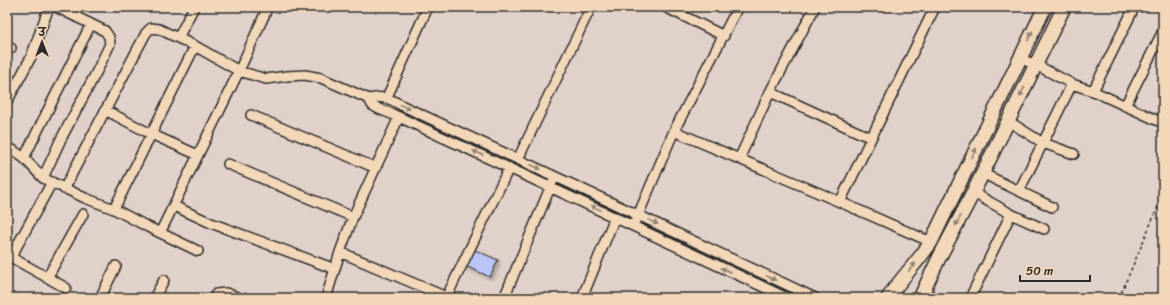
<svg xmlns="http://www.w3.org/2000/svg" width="1170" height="305" font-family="Sriracha,'Playpen Sans Deva',sans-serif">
  <defs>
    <filter id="shadow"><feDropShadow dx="2.5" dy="2.5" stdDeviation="2" flood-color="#0004"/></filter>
  </defs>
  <rect width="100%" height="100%" fill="#e1d1cb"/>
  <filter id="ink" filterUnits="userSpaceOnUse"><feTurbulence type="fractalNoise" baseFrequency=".025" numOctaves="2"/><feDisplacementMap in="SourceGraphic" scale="8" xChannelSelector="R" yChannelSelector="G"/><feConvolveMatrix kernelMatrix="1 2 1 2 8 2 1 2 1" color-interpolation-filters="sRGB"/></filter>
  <g filter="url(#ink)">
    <path fill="#bac4f6" stroke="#2b2b2b" filter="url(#shadow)" d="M 470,248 L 498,260 L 490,277 L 463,265 Z"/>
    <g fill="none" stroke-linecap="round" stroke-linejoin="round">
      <defs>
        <path id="street" d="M 665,7 L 724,36
          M 178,38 L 194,7
          M 7,46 L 11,48
          M 1020,58 L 1035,65 L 1042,68 L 1072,84 L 1093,91 L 1163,123
          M 1093,91 L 1133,10
          M 770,92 L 871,138
          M 387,97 L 428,7
          M 369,99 C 384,95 390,99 403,106 L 638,215 L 815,298
          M 7,102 L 31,57 L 49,7
          M 1125,106 L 1163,31
          M 105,110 L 151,134 L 198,155
          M 251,115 L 376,168
          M 1008,121 L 1043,143 L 1074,154
          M 674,131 L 840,202 L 931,242
          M 7,146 L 24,158 L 43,178 L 85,198 L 114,209 L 148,227 L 198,251
          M 24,158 L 91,24
          M 518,159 L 591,7
          M 739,159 L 770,92 L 815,7
          M 228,164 L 353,217
          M 983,172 L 986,175 L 1052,207
          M 43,178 L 61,139 L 97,71 L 110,44 L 109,37 L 105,31 L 56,7
          M 64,189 L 146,33 L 151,28 L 159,29 L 195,46 L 239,71 L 266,79 L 287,76 L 305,75 L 321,78 L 369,99 L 372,105 L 379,109 L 399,117 L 509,168 L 787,298
          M 1019,191 L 1072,84
          M 972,195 L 979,196 L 1011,214 L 1044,229
          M 840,202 L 935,7
          M 174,206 L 211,223 L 335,269
          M 114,209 L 195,46
          M 636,220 L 674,131 L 738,7
          M 160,233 L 239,71 L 268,7
          M 340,252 L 446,297
          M 7,255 L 66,288
          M 11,257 L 52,182
          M 47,278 L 83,214
          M 923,292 L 936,298
          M 100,298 L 116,266
          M 154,298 L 164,280
          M 213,298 L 216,294 L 226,293 L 240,298
          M 326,298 L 340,252 L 353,217 L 399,117
          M 446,298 L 509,168
          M 504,298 L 552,183
          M 582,298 L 615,217
          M 970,298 L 1011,214"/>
        <path id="secondary" d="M 888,298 C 901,278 918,262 931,242 L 1045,7
          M 920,298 L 939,258 L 972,195 L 1064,7"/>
      </defs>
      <use href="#street" stroke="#2b2b2b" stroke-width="12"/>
      <use href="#secondary" stroke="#2b2b2b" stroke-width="16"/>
      <path stroke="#2b2b2b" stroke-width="1.5" stroke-dasharray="3 3" stroke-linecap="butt" d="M 1119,298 L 1163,195"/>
      <use href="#street" stroke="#f2d7b9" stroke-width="9"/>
      <use href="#secondary" stroke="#f2d7b9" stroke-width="13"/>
    </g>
    <defs><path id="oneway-solid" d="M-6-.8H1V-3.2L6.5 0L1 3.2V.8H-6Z"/></defs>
    <g fill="#8e8172">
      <use href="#oneway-solid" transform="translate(1030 36) rotate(-64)"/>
      <use href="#oneway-solid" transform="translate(1022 92) rotate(116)"/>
      <use href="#oneway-solid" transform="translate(405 107) rotate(26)"/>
      <use href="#oneway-solid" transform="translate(478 153) rotate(-155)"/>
      <use href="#oneway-solid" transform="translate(974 153) rotate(-64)"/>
      <use href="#oneway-solid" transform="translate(536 167) rotate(24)"/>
      <use href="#oneway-solid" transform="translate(596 208) rotate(-155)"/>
      <use href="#oneway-solid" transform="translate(958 221) rotate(118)"/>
      <use href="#oneway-solid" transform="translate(653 222) rotate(26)"/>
      <use href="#oneway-solid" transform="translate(912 267) rotate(-51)"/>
      <use href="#oneway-solid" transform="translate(726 270) rotate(-155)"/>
      <use href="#oneway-solid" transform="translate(771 278) rotate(26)"/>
    </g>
  </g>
  <rect width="1170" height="305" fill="none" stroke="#f2d7b9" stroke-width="24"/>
  <rect x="12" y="12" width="1146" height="281" fill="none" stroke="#2b2b2b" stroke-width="1.5" filter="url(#ink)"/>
  <g transform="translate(42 42)" stroke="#f2d7b9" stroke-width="3" paint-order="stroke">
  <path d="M0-3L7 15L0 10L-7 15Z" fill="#2b2b2b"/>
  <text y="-6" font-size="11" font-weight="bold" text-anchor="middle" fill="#2b2b2b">उ</text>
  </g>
  <path d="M1020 275v6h70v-6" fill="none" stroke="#2b2b2b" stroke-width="2"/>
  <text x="1026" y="275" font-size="12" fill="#2b2b2b" stroke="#f2d7b9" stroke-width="3" paint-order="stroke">50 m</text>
</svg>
